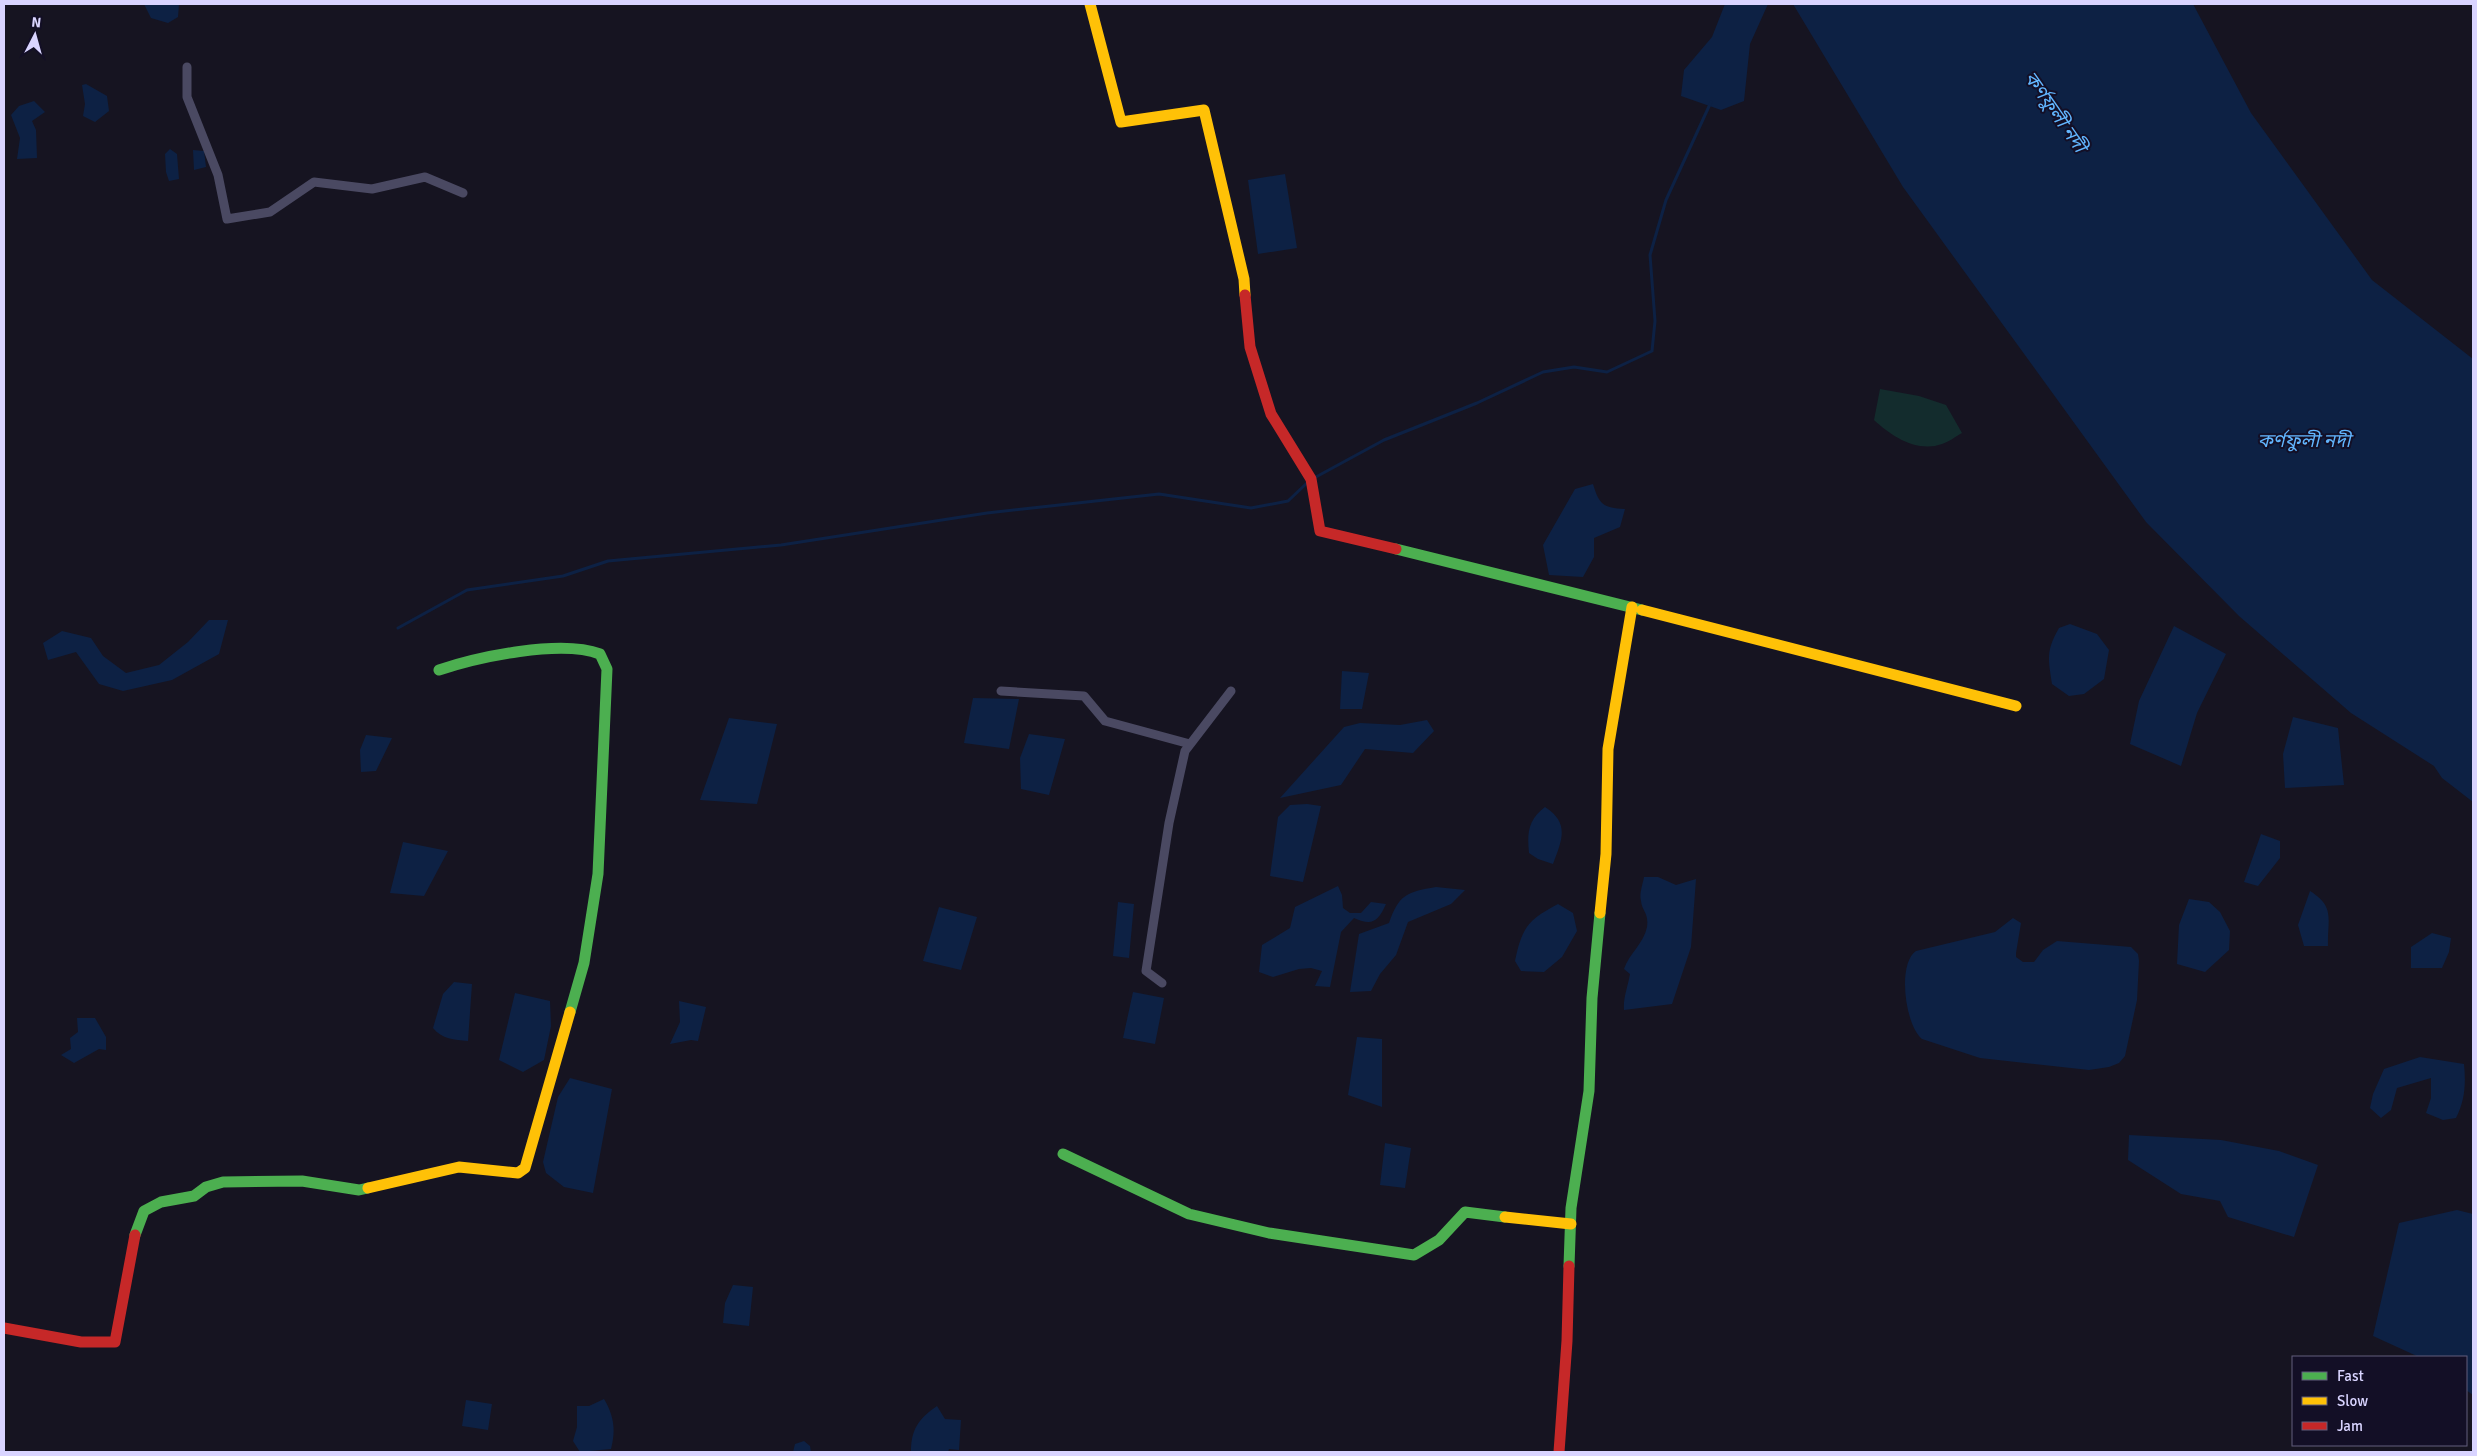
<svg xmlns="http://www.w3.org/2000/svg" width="2477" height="1456" font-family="Signika,'Noto Sans Bengali',sans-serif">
  <rect width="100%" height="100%" fill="#161421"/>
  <path fill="#132c2d" d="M 1880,389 L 1919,396 L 1946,405 L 1962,433 C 1956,436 1949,442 1942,444 C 1917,453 1891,436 1874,420 Z"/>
  <path fill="#0d2144" d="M 144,4 L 179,4 L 178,17 L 168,23 L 151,18 Z
    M 1725,4 L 1768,4 L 1750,44 L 1744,101 L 1721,110 L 1681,96 L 1684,70 L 1712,37 Z
    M 1793,4 L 2193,4 L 2251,113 L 2372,280 L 2473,359 L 2473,802 L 2442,778 L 2434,766 L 2351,713 L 2239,616 L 2146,522 L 1903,187 Z
    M 86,84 L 107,96 L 109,111 L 95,122 L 83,116 L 85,104 L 82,85 Z
    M 34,101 L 45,112 L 32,121 L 36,130 L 37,158 L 17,159 L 20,138 L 11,115 L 19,106 Z
    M 170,149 L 177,154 L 179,179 L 169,181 L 166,172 L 165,154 Z
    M 193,150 L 204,151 L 206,167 L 194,170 Z
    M 1285,174 L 1297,248 L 1258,254 L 1248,180 Z
    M 1593,484 C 1599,504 1603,508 1625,509 L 1620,527 L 1594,538 L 1594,557 L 1583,577 L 1549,575 L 1543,545 L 1575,489 Z
    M 209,620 L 228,620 L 219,654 L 172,680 L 123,691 L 99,684 L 76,652 L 48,660 L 43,643 L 62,631 L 91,638 L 103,656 L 126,673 L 159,665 L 188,642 Z
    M 2070,624 L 2097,634 L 2109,650 L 2104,679 L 2084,694 L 2069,696 L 2052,684 C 2048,658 2046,651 2059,628 Z
    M 2174,626 L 2226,654 L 2197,713 L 2181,766 L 2130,744 L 2139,701 Z
    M 1342,671 L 1369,673 L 1362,709 L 1340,709 Z
    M 973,698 L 1019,699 L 1009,749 L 964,743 Z
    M 2293,717 L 2338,728 L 2344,785 L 2285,788 L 2283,754 Z
    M 729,718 L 777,724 L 757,804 L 700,800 Z
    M 1427,720 L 1434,731 L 1413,753 L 1365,749 L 1341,785 L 1280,798 L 1344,727 L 1360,723 L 1400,725 Z
    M 1029,734 L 1065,739 L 1049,795 L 1021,789 L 1020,758 Z
    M 366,735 L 392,738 L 376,771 L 361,772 L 360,750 Z
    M 1307,804 L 1321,806 L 1303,882 L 1270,876 L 1278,817 L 1290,805 Z
    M 1545,807 C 1570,823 1562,840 1553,864 L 1538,859 L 1529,853 C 1527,833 1528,820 1545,807 Z
    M 2261,834 L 2280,841 L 2280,858 L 2258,886 L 2244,882 Z
    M 403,842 L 448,851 L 424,896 L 390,893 Z
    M 1644,877 L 1658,877 L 1676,885 L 1696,879 L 1691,947 L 1672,1004 L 1624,1010 C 1623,998 1628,986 1630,974 L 1624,969 C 1629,954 1644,943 1647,927 C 1649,913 1642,911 1641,901 C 1639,894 1643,883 1644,877 Z
    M 1338,886 L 1342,895 L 1343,908 L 1350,913 L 1361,913 L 1371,902 L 1386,904 C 1378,922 1372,926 1354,918 L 1341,932 L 1330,987 L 1315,986 L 1322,971 L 1311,968 L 1299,969 L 1273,977 L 1259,972 L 1262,945 L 1290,928 L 1295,907 Z
    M 1436,887 L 1465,890 L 1451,904 L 1408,922 L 1396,955 L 1380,974 L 1371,991 L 1350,992 L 1359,934 L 1389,923 C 1399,895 1406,892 1436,887 Z
    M 2310,891 C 2336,907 2327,920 2328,946 L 2304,946 L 2298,925 Z
    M 2189,899 L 2209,902 L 2220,912 L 2230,931 L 2229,950 L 2205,972 L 2177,964 L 2179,925 Z
    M 1118,902 L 1134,904 L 1129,958 L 1113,956 Z
    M 1558,904 L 1573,913 L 1577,931 L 1562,957 L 1544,972 L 1521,971 L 1515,961 C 1522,927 1528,920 1558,904 Z
    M 939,907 L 977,917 L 961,970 L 923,961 Z
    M 2013,918 L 2021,923 L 2016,953 L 2016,957 L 2023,962 L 2034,962 L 2043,950 L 2057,941 L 2131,947 L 2138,954 L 2139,961 L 2137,1000 L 2125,1056 L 2119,1063 L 2109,1067 L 2089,1070 L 1980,1058 L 1922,1039 C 1905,1025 1897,964 1916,951 L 1995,932 Z
    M 2432,933 L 2451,938 L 2449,952 L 2442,968 L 2411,968 L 2411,947 Z
    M 454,982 L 472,984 L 468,1041 C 454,1040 442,1039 433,1028 L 443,994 Z
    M 1133,992 L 1164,998 L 1155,1044 L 1123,1038 Z
    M 515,993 L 550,1001 L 551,1026 L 544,1060 L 523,1072 L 499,1060 Z
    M 679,1001 L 706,1007 L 698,1041 L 691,1040 L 670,1044 L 680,1022 Z
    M 77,1018 L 95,1018 L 106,1037 L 106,1050 L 99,1049 L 74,1063 L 61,1055 L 71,1049 L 70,1038 L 78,1032 Z
    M 1357,1037 L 1382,1039 L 1382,1107 L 1348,1095 Z
    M 2420,1057 L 2464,1064 C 2466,1083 2465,1101 2456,1118 L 2443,1120 L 2426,1113 L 2431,1098 L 2431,1078 L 2397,1088 L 2391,1110 L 2381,1118 L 2370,1108 L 2373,1094 L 2384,1069 Z
    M 570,1078 L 612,1089 L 593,1193 L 564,1187 L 546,1173 L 543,1162 L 558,1097 Z
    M 2129,1135 L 2221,1140 L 2279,1151 L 2318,1165 L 2294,1237 L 2228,1217 L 2220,1201 L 2181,1194 L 2128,1160 Z
    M 1385,1143 L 1411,1148 L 1405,1188 L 1380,1185 Z
    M 2457,1210 L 2473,1214 L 2473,1395 L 2466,1390 L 2466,1357 L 2419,1357 L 2373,1336 L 2399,1223 Z
    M 733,1285 L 753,1287 L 749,1326 L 723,1323 L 725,1303 Z
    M 604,1399 C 614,1416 616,1430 611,1449 L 580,1452 L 573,1441 L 577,1427 L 577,1406 L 589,1406 Z
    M 466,1400 L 492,1404 L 488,1430 L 462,1426 Z
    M 937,1406 L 945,1419 L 961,1420 L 959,1450 L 949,1449 L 948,1452 L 911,1452 C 911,1430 918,1419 937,1406 Z
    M 804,1441 L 810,1446 L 811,1452 L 793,1452 L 795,1444 Z"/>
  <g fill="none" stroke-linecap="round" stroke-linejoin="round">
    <path stroke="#0d2144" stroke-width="3" d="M 1314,478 L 1384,440 L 1477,403 L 1543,372 L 1574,367 L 1607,372 L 1652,351 L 1655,321 L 1650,255 L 1666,200 L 1711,102
      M 398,628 L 467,590 L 563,576 L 608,561 L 781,545 L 987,513 L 1159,494 L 1251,508 L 1288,501 L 1307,483"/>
    <path stroke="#4a4962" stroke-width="9" d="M 187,67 L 187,97 L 218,175 L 227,219 L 270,212 L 314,182 L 372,189 L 425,177 L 463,193
      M 1001,691 L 1084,696 L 1105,721 L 1190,744
      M 1162,983 L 1146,971 L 1169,823 L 1185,751 L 1231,691"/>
    <path stroke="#4caf50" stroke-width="11" d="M 1396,549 L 1642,610
      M 439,670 C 478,657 561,639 600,654 L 607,669 L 598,874 L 584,963 L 570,1012
      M 1063,1154 L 1189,1214 L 1269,1233 L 1414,1255 L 1439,1240 L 1465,1212 L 1505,1217
      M 135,1235 L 144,1211 L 161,1202 L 194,1196 L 206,1187 L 223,1182 L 302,1181 L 359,1190 L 368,1188
      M 1569,1266 L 1571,1208 L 1589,1091 L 1592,998 L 1600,913"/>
    <path stroke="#ffc107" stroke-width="11" d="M 1090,4 L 1121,122 L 1204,110 L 1244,279 L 1245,295
      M 1642,610 L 2016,706
      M 1600,913 L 1606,854 L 1608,749 L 1632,607
      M 368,1188 L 459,1167 L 518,1173 L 525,1168 L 570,1012
      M 1505,1217 L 1571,1224"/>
    <path stroke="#c62828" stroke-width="11" d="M 1245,295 L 1250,347 L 1271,414 L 1311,479 L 1320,531 L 1396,549
      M 4,1328 L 81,1342 L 115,1342 L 135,1235
      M 1559,1452 L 1567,1341 L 1569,1266"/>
  </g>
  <g text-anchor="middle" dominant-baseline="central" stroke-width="4" stroke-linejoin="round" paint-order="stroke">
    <g font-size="19" font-style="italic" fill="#62b6ff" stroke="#130f26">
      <text transform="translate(2055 112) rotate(55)">কর্ণফুলী নদী</text>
      <text x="2304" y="441">কর্ণফুলী নদী</text>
    </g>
  </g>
  <rect width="2477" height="1456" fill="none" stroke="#d9d4ff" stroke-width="10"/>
  <rect x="2292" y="1356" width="175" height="90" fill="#130f26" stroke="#625e7d"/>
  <rect x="2302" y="1372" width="25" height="8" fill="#4caf50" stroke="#625e7d"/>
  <text x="2337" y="1381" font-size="15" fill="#d9d4ff">Fast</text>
  <rect x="2302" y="1397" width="25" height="8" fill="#ffc107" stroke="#625e7d"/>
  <text x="2337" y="1406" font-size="15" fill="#d9d4ff">Slow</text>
  <rect x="2302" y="1422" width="25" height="8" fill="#c62828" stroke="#625e7d"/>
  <text x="2337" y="1431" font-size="15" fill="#d9d4ff">Jam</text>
  <g transform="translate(35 35) rotate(6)" stroke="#130f26" stroke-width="4" paint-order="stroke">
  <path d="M0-4L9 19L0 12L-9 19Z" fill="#d9d4ff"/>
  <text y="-8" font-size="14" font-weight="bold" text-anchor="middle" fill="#d9d4ff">N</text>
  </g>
</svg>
